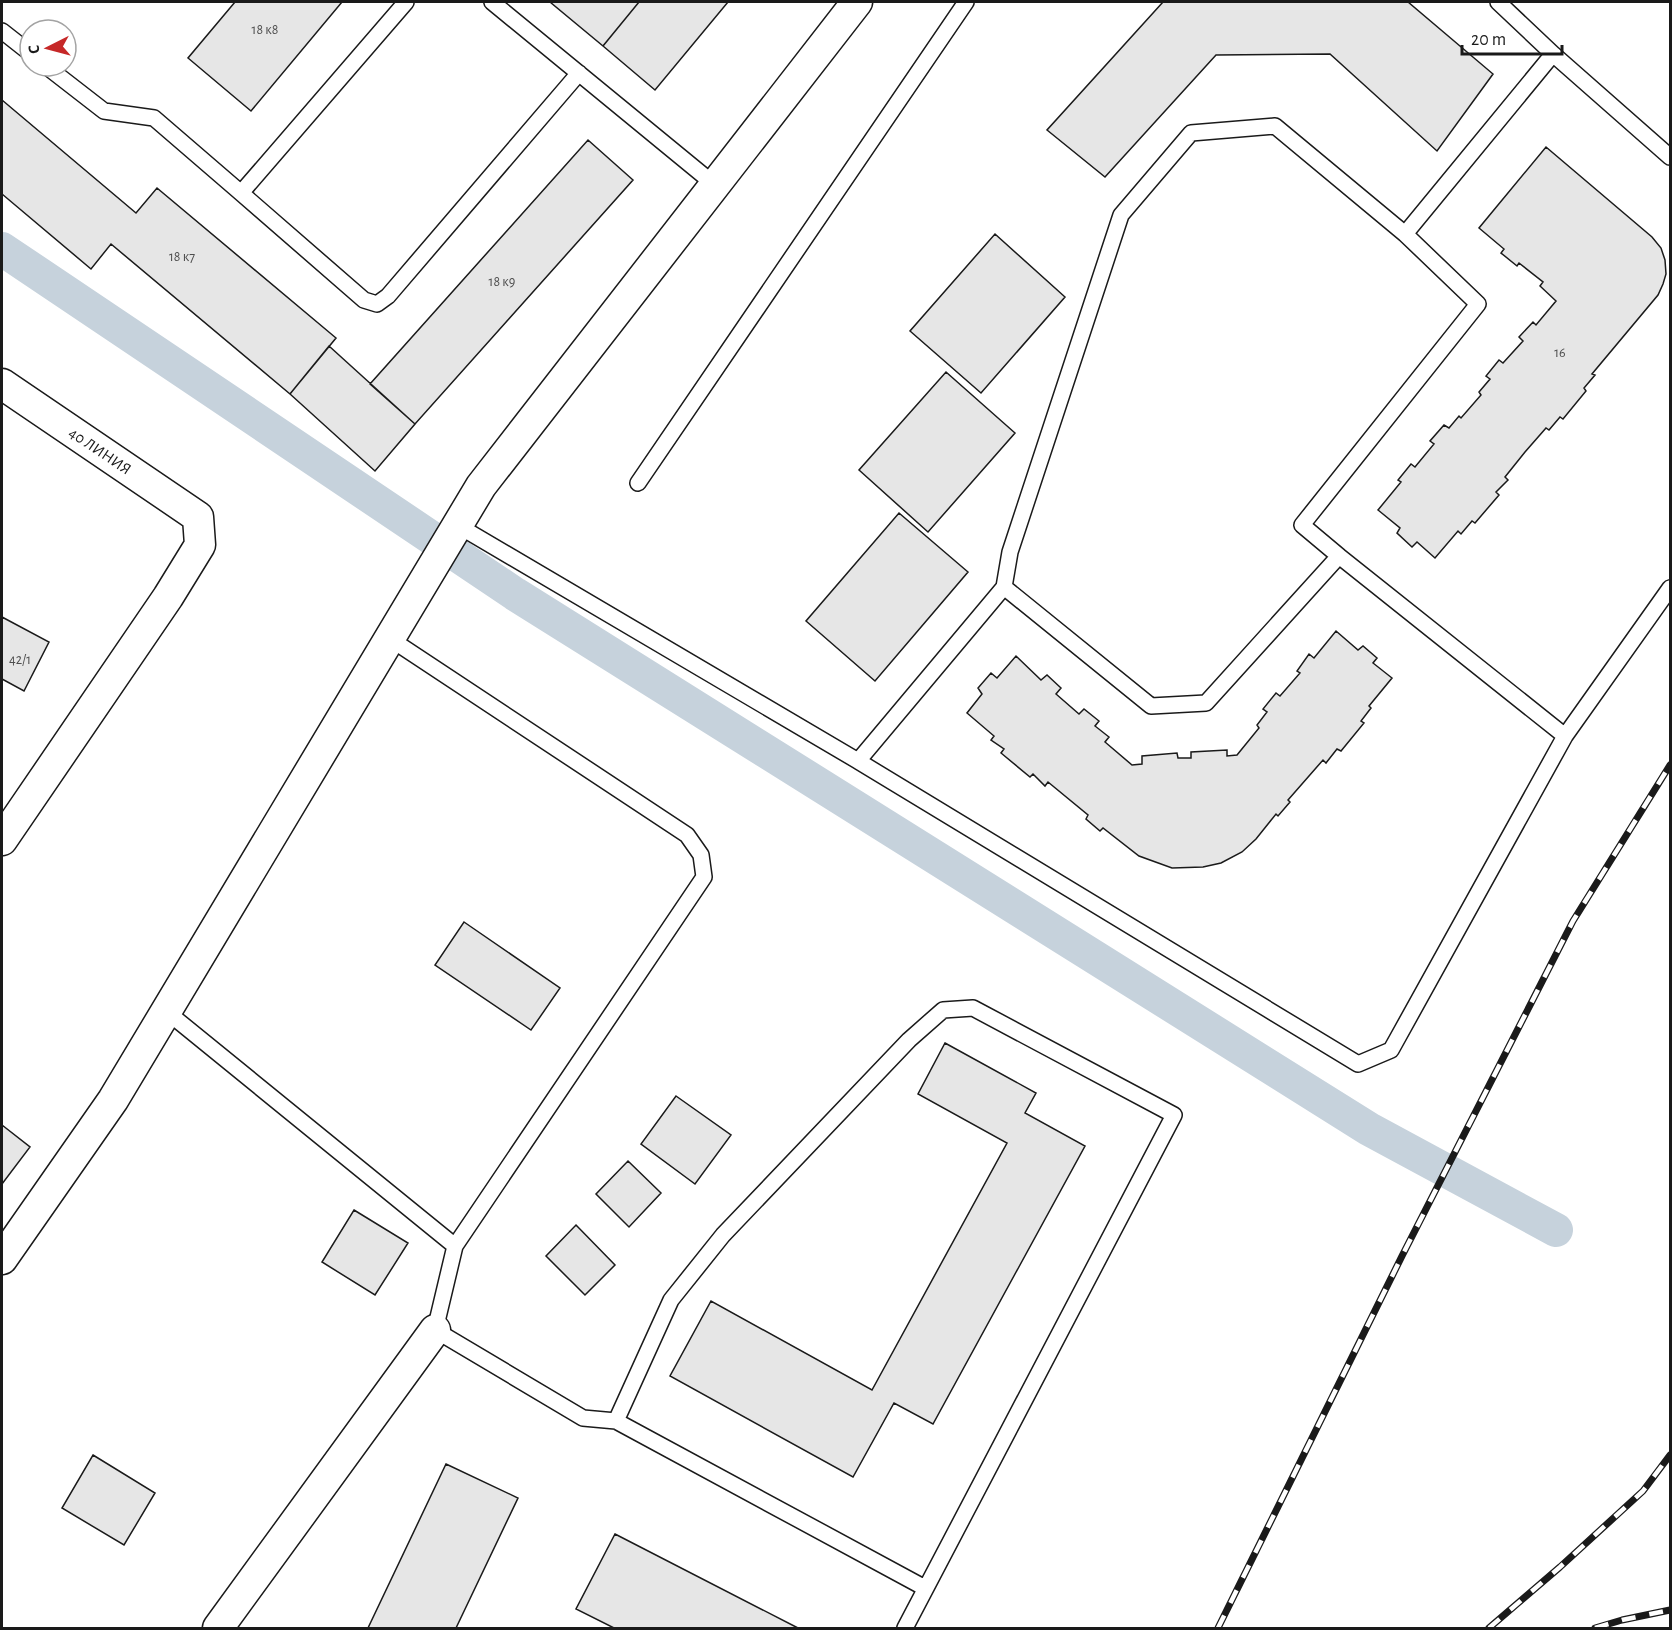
<svg xmlns="http://www.w3.org/2000/svg" width="1672" height="1630" font-family="'Alegreya Sans',sans-serif">
  <rect width="100%" height="100%" fill="#fff"/>
  <g fill="none" stroke-linecap="round" stroke-linejoin="round">
    <path stroke="#c6d2dc" stroke-width="34" d="M 2,249 L 515,594 L 1369,1129 L 1556,1230"/>
  </g>
  <path fill="#e6e6e6" stroke="#1a1a1a" stroke-width="1.5" d="M 235,2 L 342,2 L 251,111 L 188,58 Z
    M 550,2 L 639,2 L 603,46 Z
    M 639,2 L 728,2 L 655,90 L 603,46 Z
    M 1163,2 L 1408,2 L 1493,74 L 1437,151 L 1330,54 L 1216,55 L 1105,177 L 1047,130 Z
    M 2,100 L 136,213 L 157,188 L 336,338 L 290,394 L 111,244 L 91,269 L 2,194 Z
    M 588,140 L 633,180 L 415,424 L 370,384 Z
    M 1546,147 L 1652,237 L 1661,248 L 1665,260 L 1666,274 L 1663,284 L 1658,295 L 1592,374 L 1595,375 L 1584,388 L 1586,391 L 1563,419 L 1560,417 L 1549,430 L 1546,428 L 1525,452 L 1505,477 L 1508,480 L 1496,492 L 1499,495 L 1475,523 L 1472,521 L 1461,534 L 1458,531 L 1435,558 L 1417,542 L 1412,547 L 1397,533 L 1400,528 L 1378,510 L 1401,482 L 1398,480 L 1411,464 L 1415,467 L 1434,444 L 1430,441 L 1444,425 L 1449,428 L 1459,416 L 1461,418 L 1481,395 L 1479,392 L 1490,379 L 1486,376 L 1499,360 L 1503,363 L 1523,341 L 1519,337 L 1533,322 L 1536,325 L 1556,301 L 1540,286 L 1543,282 L 1519,263 L 1517,266 L 1501,253 L 1504,249 L 1479,228 Z
    M 995,234 L 1065,297 L 981,393 L 910,331 Z
    M 329,346 L 415,424 L 375,471 L 290,394 Z
    M 946,372 L 1015,433 L 928,532 L 859,470 Z
    M 899,513 L 968,572 L 875,681 L 806,621 Z
    M 2,617 L 49,642 L 24,691 L 2,679 Z
    M 1336,631 L 1358,650 L 1363,646 L 1377,658 L 1373,663 L 1392,678 L 1369,706 L 1371,708 L 1361,721 L 1364,723 L 1341,751 L 1337,749 L 1326,763 L 1323,760 L 1288,800 L 1290,802 L 1278,816 L 1276,814 L 1256,839 L 1242,852 L 1221,863 L 1203,867 L 1172,868 L 1139,856 L 1103,828 L 1100,831 L 1086,819 L 1088,815 L 1048,782 L 1045,786 L 1033,774 L 1030,777 L 1001,753 L 1004,749 L 991,740 L 994,736 L 967,713 L 982,694 L 978,688 L 991,673 L 997,678 L 1016,656 L 1041,680 L 1047,675 L 1061,688 L 1056,694 L 1079,714 L 1084,709 L 1099,721 L 1095,726 L 1109,737 L 1105,742 L 1132,765 L 1142,764 L 1142,756 L 1177,753 L 1178,758 L 1191,758 L 1191,752 L 1227,750 L 1227,756 L 1237,755 L 1259,728 L 1257,725 L 1267,712 L 1263,709 L 1276,693 L 1280,696 L 1300,673 L 1297,671 L 1309,654 L 1314,658 Z
    M 464,922 L 560,988 L 531,1030 L 435,965 Z
    M 945,1043 L 1036,1093 L 1025,1113 L 1085,1146 L 933,1424 L 894,1403 L 853,1477 L 670,1376 L 711,1301 L 872,1390 L 1007,1143 L 918,1094 Z
    M 676,1096 L 731,1135 L 695,1184 L 641,1144 Z
    M 2,1125 L 30,1147 L 2,1184 Z
    M 628,1161 L 661,1193 L 629,1227 L 596,1194 Z
    M 354,1210 L 408,1243 L 375,1295 L 322,1262 Z
    M 576,1225 L 615,1265 L 585,1295 L 546,1256 Z
    M 93,1455 L 155,1493 L 124,1545 L 62,1508 Z
    M 446,1464 L 518,1498 L 456,1628 L 368,1628 Z
    M 615,1534 L 798,1628 L 614,1628 L 576,1609 Z"/>
  <g fill="none" stroke-linecap="round" stroke-linejoin="round">
    <defs>
      <path id="lane" d="M 406,2 L 241,193 L 364,300 L 377,304 L 388,296 L 579,73
        M 492,2 L 715,185
        M 1498,2 L 1553,54
        M 2,31 L 30,53
        M 46,66 L 104,111 L 154,118 L 241,193
        M 1405,234 L 1553,54 L 1670,157
        M 638,483 L 966,2
        M 457,525 L 858,761 L 1004,587 L 1010,552 L 1121,215 L 1191,133 L 1275,126 L 1405,234 L 1478,304 L 1302,525 L 1339,556 L 1206,703 L 1151,706 L 1004,587
        M 389,638 L 687,835 L 701,855 L 704,877 L 455,1246
        M 1565,736 L 1670,588
        M 858,761 L 1358,1064 L 1391,1050 L 1565,736 L 1339,556
        M 166,1011 L 455,1246 L 435,1330 L 583,1418 L 616,1421 L 925,1588
        M 616,1421 L 671,1300 L 723,1235 L 909,1040 L 943,1010 L 973,1008 L 1174,1115 L 905,1628"/>
      <path id="street" d="M 2,384 L 198,517 L 200,545 L 168,597 L 2,840
        M 2,1259 L 113,1100 L 481,486 L 857,2
        M 218,1628 L 435,1330"/>
    </defs>
    <use href="#lane" stroke="#1a1a1a" stroke-width="18"/>
    <use href="#street" stroke="#1a1a1a" stroke-width="33"/>
    <use href="#lane" stroke="#fff" stroke-width="15"/>
    <use href="#street" stroke="#fff" stroke-width="30"/>
    <defs>
      <path id="rail" d="M 1218,1628 L 1402,1256 L 1573,921 L 1670,765
        M 1489,1628 L 1560,1567 L 1643,1491 L 1670,1455
        M 1595,1628 L 1622,1620 L 1670,1610"/>
    </defs>
    <use href="#rail" stroke="#1a1a1a" stroke-width="7"/>
    <use href="#rail" stroke="#fff" stroke-width="4.5" stroke-dasharray="14" stroke-linecap="butt"/>
  </g>
  <g text-anchor="middle" dominant-baseline="central" stroke-width="4.5" stroke-linejoin="round" paint-order="stroke">
    <g font-size="14" fill="#4d4d4d">
      <text x="265" y="30">18 к8</text>
      <text x="182" y="257">18 к7</text>
      <text x="502" y="282">18 к9</text>
      <text x="1560" y="353">16</text>
      <text x="20" y="660">42/1</text>
    </g>
    <g font-size="16" fill="#1a1a1a" stroke="#fff">
      <text transform="translate(100 451) rotate(34)">40 ЛИНИЯ</text>
    </g>
  </g>
  <rect width="1672" height="1630" fill="none" stroke="#1a1a1a" stroke-width="6"/>
  <g transform="translate(48 48) rotate(264)"><circle r="28" fill="#ffffff" stroke="#a3a3a3" stroke-width="1.5"/>
  <path d="M0-4.5L10 22L0 15L-10 22Z" fill="#c62828"/>
  <text y="-9" font-size="16" font-weight="bold" text-anchor="middle" fill="#1a1a1a">С</text>
  </g>
  <path d="M1462 45v9h100v-9" fill="none" stroke="#1a1a1a" stroke-width="3"/>
  <text x="1471" y="45" font-size="18" fill="#1a1a1a" stroke="#ffffff" stroke-width="4.5" paint-order="stroke">20 m</text>
</svg>
